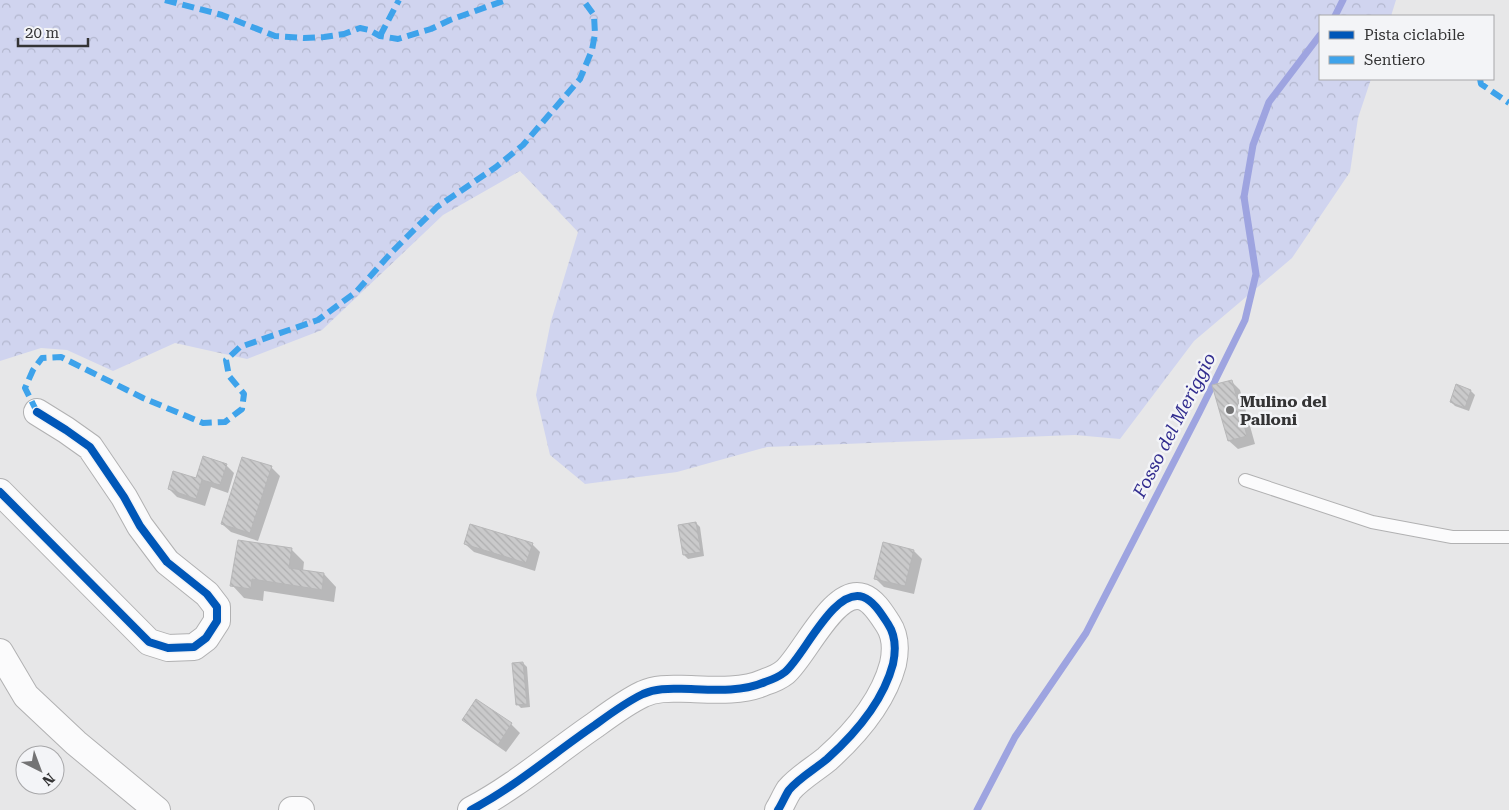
<svg xmlns="http://www.w3.org/2000/svg" width="1509" height="810" font-family="'Roboto Serif',serif">
  <defs>
    <pattern id="forest-crowns" width="20" height="18" patternUnits="userSpaceOnUse" patternTransform="scale(1.25)"><rect width="20" height="18" fill="#d0d4ef"/><path d="M2 6a3 3 0 1 1 6 0M12 15a3 3 0 1 1 6 0" fill="none" stroke="#b3b7ce"/></pattern>
    <pattern id="building-back-hatch" width="6" height="6" patternUnits="userSpaceOnUse" patternTransform="scale(1.25)"><rect width="6" height="6" fill="#cacacb"/><path d="M-1 5l2 2M0 0l6 6M5-1l2 2" fill="none" stroke="#aeaeaf"/></pattern>
  </defs>
  <rect width="100%" height="100%" fill="#e7e7e8"/>
  <path fill="url(#forest-crowns)" d="M 0,0 L 1396,0 L 1391,16 L 1320,16 L 1320,79 L 1371,79 L 1358,118 L 1350,172 L 1292,258 L 1194,341 L 1120,439 L 1075,435 L 767,447 L 677,472 L 585,484 L 550,455 L 536,395 L 551,321 L 578,232 L 520,171 L 443,215 L 322,330 L 247,359 L 175,343 L 113,371 L 67,350 L 41,348 L 0,361 Z"/>
  <path fill="#0003" d="M 1231,381 L 1240,390 L 1255,444 L 1238,449 L 1229,441 L 1214,386 Z
    M 1471,391 L 1475,395 L 1469,411 L 1455,406 L 1451,402 Z
    M 226,465 L 234,473 L 228,493 L 211,487 L 205,506 L 177,497 L 169,489 L 197,480 Z
    M 271,467 L 280,476 L 258,541 L 231,532 L 222,524 Z
    M 696,523 L 700,527 L 704,556 L 688,559 L 684,555 Z
    M 465,544 L 532,544 L 540,552 L 535,571 L 474,552 Z
    M 291,549 L 304,562 L 303,571 L 324,574 L 336,587 L 334,602 L 264,591 L 263,601 L 244,598 L 232,585 Z
    M 914,551 L 922,559 L 914,594 L 884,587 L 875,578 Z
    M 523,663 L 527,667 L 530,707 L 521,708 L 517,704 Z
    M 477,701 L 511,724 L 520,733 L 506,752 L 472,728 L 463,720 Z"/>
  <g fill="none" stroke-linecap="round" stroke-linejoin="round">
    <path stroke="#9ea4e0" stroke-width="7" d="M 1335,16 L 1343,0
      M 977,810 L 1015,737 L 1086,633 L 1199,413 L 1245,320 L 1256,274 L 1244,197 L 1253,145 L 1269,102 L 1320,35"/>
  </g>
  <path fill="url(#building-back-hatch)" stroke="#b7b7b8" d="M 1232,380 L 1247,436 L 1228,441 L 1212,385 Z
    M 1456,384 L 1471,390 L 1465,408 L 1450,402 Z
    M 203,456 L 227,464 L 220,485 L 202,480 L 196,499 L 168,489 L 173,471 L 196,478 Z
    M 242,457 L 272,466 L 250,533 L 221,524 Z
    M 696,522 L 701,552 L 683,555 L 678,525 Z
    M 470,524 L 533,543 L 526,563 L 464,544 Z
    M 238,540 L 292,548 L 289,568 L 324,573 L 322,590 L 252,579 L 251,589 L 230,586 Z
    M 883,542 L 914,550 L 905,586 L 874,579 Z
    M 523,662 L 527,704 L 516,705 L 512,663 Z
    M 476,699 L 512,723 L 498,745 L 462,720 Z"/>
  <g fill="none" stroke-linecap="round" stroke-linejoin="round">
    <defs>
      <path id="service" d="M 1245,480 L 1372,522 L 1452,537 L 1509,537"/>
      <path id="minor" d="M 0,492 L 149,642 L 168,648 L 194,647 L 206,638 L 217,621 L 217,607 L 207,594 L 167,562 L 140,526 L 124,497 L 90,447 L 66,430 L 37,412
        M 0,652 L 26,696 L 76,743 L 157,810
        M 292,810 L 301,810
        M 471,810 C 515,787 554,753 595,725 C 610,714 626,702 643,694 C 659,687 673,689 691,689 C 714,690 743,692 765,682 C 771,680 780,676 785,672 C 804,656 834,587 863,597 C 874,601 882,615 888,624 C 896,636 896,650 893,664 C 883,702 856,733 827,759 C 815,769 799,778 789,790 C 785,796 782,804 778,810"/>
    </defs>
    <use href="#service" stroke="#b1b1b2" stroke-width="14"/>
    <use href="#minor" stroke="#b1b1b2" stroke-width="28"/>
    <use href="#service" stroke="#fbfbfc" stroke-width="12"/>
    <use href="#minor" stroke="#fbfbfc" stroke-width="26"/>
    <path stroke="#3ea3eb" stroke-width="6" stroke-dasharray="12 6" stroke-linecap="butt" d="M 165,0 L 222,15 L 275,36 L 304,38 L 324,37 L 344,34 L 360,28 L 369,30 L 380,36 L 398,39 L 431,29 L 450,20 L 506,0
      M 380,36 L 399,0
      M 1480,79 L 1481,84 L 1509,103
      M 37,412 L 25,388 L 33,370 L 42,358 L 61,357 L 143,398 L 203,423 L 225,422 L 242,409 L 244,394 L 229,376 L 226,360 L 240,347 L 318,320 L 356,292 L 392,252 L 437,207 L 496,167 L 523,145 L 580,79 L 592,50 L 595,34 L 594,15 L 583,0"/>
    <defs>
      <path id="cycleway" d="M 0,492 L 149,642 L 168,648 L 194,647 L 206,638 L 217,621 L 217,607 L 207,594 L 167,562 L 140,526 L 124,497 L 90,447 L 66,430 L 37,412
        M 471,810 C 515,787 554,753 595,725 C 610,714 626,702 643,694 C 659,687 673,689 691,689 C 714,690 743,692 765,682 C 771,680 780,676 785,672 C 804,656 834,587 863,597 C 874,601 882,615 888,624 C 896,636 896,650 893,664 C 883,702 856,733 827,759 C 815,769 799,778 789,790 C 785,796 782,804 778,810"/>
    </defs>
    <use href="#cycleway" stroke="#f3f4f7" stroke-width="11"/>
    <use href="#cycleway" stroke="#0057b8" stroke-width="8"/>
  </g>
  <circle fill="#737374" stroke="#f3f4f7" stroke-width="2" cx="1230" cy="410" r="5"/>
  <g text-anchor="middle" dominant-baseline="central" stroke-width="5" stroke-linejoin="round" paint-order="stroke">
    <g font-size="16" font-weight="bold" fill="#343435" stroke="#f3f4f7" text-anchor="start">
      <text x="1240" y="401">Mulino del<tspan x="1240" dy="18">Palloni</tspan></text>
    </g>
    <g font-size="18" font-style="italic" fill="#322d8f" stroke="#f3f4f7">
      <text transform="translate(1174 425) rotate(-63)">Fosso del Meriggio</text>
    </g>
  </g>
  <rect x="1319" y="15" width="175" height="65" fill="#f3f4f7" stroke="#a7a7a9"/>
  <rect x="1329" y="31" width="25" height="8" fill="#0057b8" stroke="#a7a7a9"/>
  <text x="1364" y="40" font-size="15" fill="#343435">Pista ciclabile</text>
  <rect x="1329" y="56" width="25" height="8" fill="#3ea3eb" stroke="#a7a7a9"/>
  <text x="1364" y="65" font-size="15" fill="#343435">Sentiero</text>
  <g transform="translate(40 770) rotate(138)"><circle r="24" fill="#f3f4f7" stroke="#a7a7a9"/>
  <path d="M0-4L9 19L0 12L-9 19Z" fill="#737374"/>
  <text y="-8" font-size="14" font-weight="bold" text-anchor="middle" fill="#343435">N</text>
  </g>
  <path d="M18 38v8h70v-8" fill="none" stroke="#343435" stroke-width="2.5"/>
  <text x="25" y="38" font-size="15" fill="#343435" stroke="#f3f4f7" stroke-width="4" paint-order="stroke">20 m</text>
</svg>
